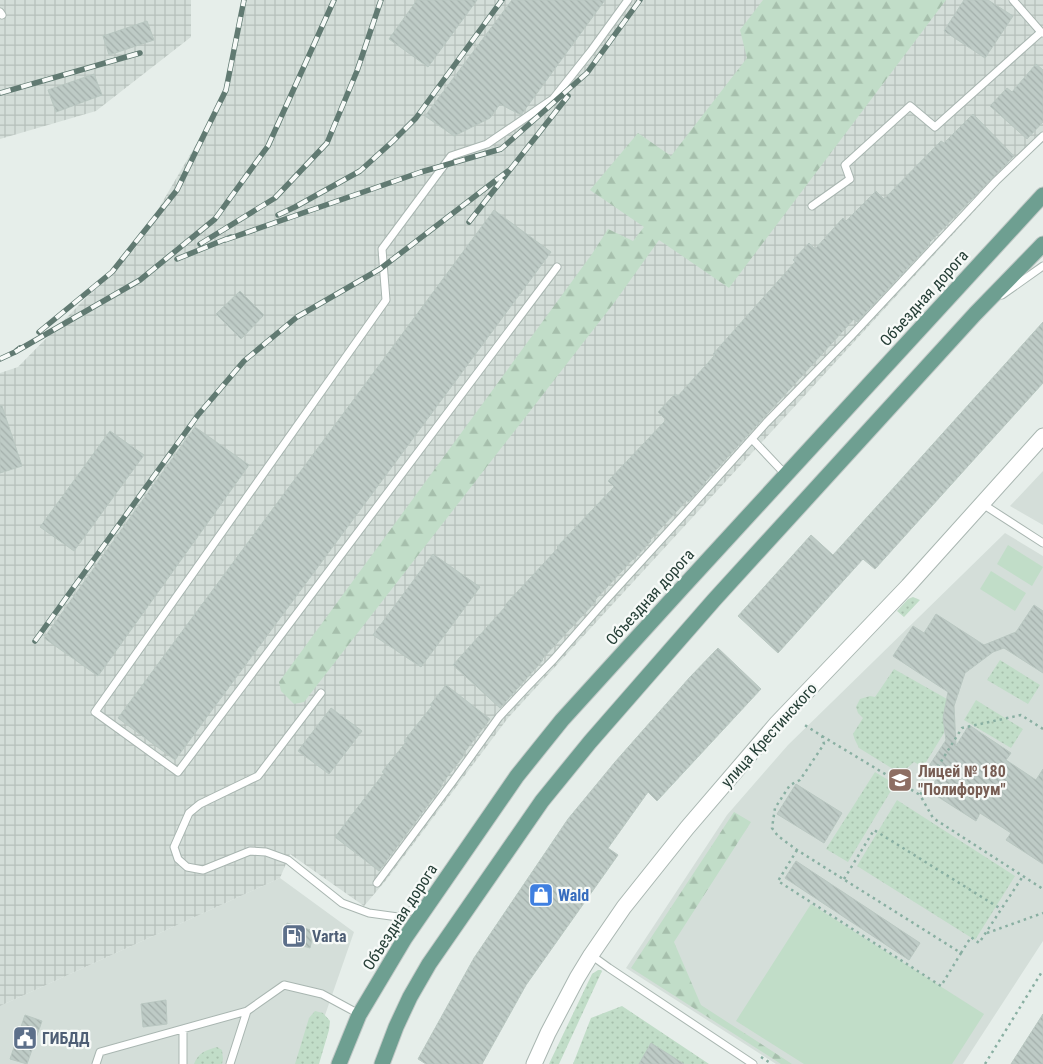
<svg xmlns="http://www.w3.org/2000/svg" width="1043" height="1064" font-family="'Roboto Condensed',sans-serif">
  <defs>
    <pattern id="industrial-grid" width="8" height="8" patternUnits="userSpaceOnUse" patternTransform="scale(1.25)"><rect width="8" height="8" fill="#d4ded9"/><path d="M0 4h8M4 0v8" fill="none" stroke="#b6c0bb"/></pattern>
    <pattern id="grass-dots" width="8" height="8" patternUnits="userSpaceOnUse" patternTransform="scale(1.25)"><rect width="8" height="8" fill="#c1ddc8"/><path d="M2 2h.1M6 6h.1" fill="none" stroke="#a6bfac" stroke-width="1.8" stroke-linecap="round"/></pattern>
    <pattern id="forest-firs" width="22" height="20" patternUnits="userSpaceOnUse" patternTransform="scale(1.25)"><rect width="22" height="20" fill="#c1ddc8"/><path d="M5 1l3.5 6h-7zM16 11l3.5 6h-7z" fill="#a6bfac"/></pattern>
    <pattern id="building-back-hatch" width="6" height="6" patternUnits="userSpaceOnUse" patternTransform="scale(1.25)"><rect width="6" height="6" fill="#becbc6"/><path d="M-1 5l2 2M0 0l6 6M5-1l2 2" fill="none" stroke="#a3afab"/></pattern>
  </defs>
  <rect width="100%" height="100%" fill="#e6eeea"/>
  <path fill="#d4ded9" d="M 1043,471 L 1043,525 L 1010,506 Z
    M 1005,533 L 1043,556 L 1043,941 L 963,1064 L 776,1064 L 626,968 L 727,815 L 788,745 Z
    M 280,878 L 354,932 L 308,1064 L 0,1064 L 0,1006 Z"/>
  <path fill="url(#industrial-grid)" d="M 0,0 L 191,0 L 191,37 L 96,111 L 0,139 Z
    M 247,0 L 1043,0 L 1043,142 L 1014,168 L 508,718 L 387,879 L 364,906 L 290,854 L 280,878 L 0,1006 L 0,373 L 18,367 L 136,247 L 228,90 Z"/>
  <path fill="url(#grass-dots)" d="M 913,597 L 920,600 L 904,617 L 897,611 L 908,599 Z
    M 1000,660 L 1040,685 L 1028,704 L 987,680 Z
    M 894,669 L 947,699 L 944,717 L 944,733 L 923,767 L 914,762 L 906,769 L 893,769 L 859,748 L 855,740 L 853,734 L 863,718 L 858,713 L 856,707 L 860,699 L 870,696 L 875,697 Z
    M 976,700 L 1023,729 L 1011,748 L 964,720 Z
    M 875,772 L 895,784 L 848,862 L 826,849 Z
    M 897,800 L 1015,876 L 975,940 L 857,866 Z
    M 598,970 L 601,970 L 602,971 L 559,1064 L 549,1064 L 592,974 Z
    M 622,1006 L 709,1064 L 573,1064 L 591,1018 Z
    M 315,1011 L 323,1013 L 330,1021 L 329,1030 L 319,1064 L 295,1064 L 309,1018 Z
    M 217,1047 L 222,1050 L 223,1059 L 222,1064 L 194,1064 C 198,1053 206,1050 217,1047 Z"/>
  <path fill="url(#forest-firs)" d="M 763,0 L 946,0 L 729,288 L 659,240 L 614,303 L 304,702 L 294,704 L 281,691 L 279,682 L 592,254 L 608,229 L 633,241 L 644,227 L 590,190 L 638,133 L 671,156 L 747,58 L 740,30 Z
    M 734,812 L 751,822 L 674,942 L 701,1005 L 792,1064 L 781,1064 L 631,968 Z"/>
  <path fill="#c1ddc8" d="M 1008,545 L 1043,567 L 1032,586 L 997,564 Z
    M 991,571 L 1026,593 L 1015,611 L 980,589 Z
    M 811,904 L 984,1014 L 952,1064 L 804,1064 L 736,1021 Z"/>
  <path fill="url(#building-back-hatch)" stroke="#b9c7c1" d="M 417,0 L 477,0 L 428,67 L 389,39 Z
    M 512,0 L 605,0 L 521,115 L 500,104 L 490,118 L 454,136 L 425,116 Z
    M 964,0 L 988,0 L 1013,16 L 985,58 L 944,31 Z
    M 147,21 L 154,40 L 109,55 L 103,36 Z
    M 1036,64 L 1043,70 L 1043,122 L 1027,139 L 990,106 L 1007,88 L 1012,92 Z
    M 94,74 L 102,95 L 56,112 L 48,90 Z
    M 973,114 L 1014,156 L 929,243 L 930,244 L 857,322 L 854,319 L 789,390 L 705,482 L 706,482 L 688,502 L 687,500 L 650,540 L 651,541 L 633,560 L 633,559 L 595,600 L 596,601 L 542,659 L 543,660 L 500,708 L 453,665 L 506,606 L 505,605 L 558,548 L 557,547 L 614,487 L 608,481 L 666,420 L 658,412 L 675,394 L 678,396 L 715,355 L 713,354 L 795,262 L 793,260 L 809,243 L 815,249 L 843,218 L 846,221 L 876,191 L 884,199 L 941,141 L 944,143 Z
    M 494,210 L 551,252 L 175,760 L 118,718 Z
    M 240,291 L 264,315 L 241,339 L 216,314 Z
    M 1043,322 L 1043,383 L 875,569 L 863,559 L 778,653 L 738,616 L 811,535 L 833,555 Z
    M 0,406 L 2,406 L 22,466 L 0,473 Z
    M 195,427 L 249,465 L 98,676 L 44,638 Z
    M 110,431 L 144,455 L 74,551 L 40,527 Z
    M 433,554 L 480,587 L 421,667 L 373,635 Z
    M 1034,605 L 1043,611 L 1043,673 L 1004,648 L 993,652 L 965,673 L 954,706 L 956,746 L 969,725 L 1011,753 L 1006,760 L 1036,780 L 1043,769 L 1043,864 L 1006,840 L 1011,833 L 980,813 L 976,821 L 929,791 L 940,774 L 929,766 L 946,740 L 943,718 L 948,692 L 893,656 L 913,626 L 924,633 L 936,614 L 984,645 L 1016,632 Z
    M 718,648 L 761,689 L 657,801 L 648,792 L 608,848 L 618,855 L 526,985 L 482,1064 L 426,1064 L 418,1059 L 474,958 L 568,819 L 615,762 L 690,677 Z
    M 446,685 L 490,719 L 463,754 L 464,755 L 441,785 L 442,786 L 379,871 L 335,837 L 384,773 L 382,772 L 406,742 L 404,741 L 432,706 L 430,705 Z
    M 331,708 L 362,731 L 329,774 L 298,751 Z
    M 796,784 L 842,813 L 824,843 L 777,814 Z
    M 796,861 L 920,943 L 909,960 L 785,878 Z
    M 287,923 L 314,931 L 310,948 L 283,940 Z
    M 166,1000 L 167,1024 L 143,1027 L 141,1004 Z
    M 1043,1014 L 1043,1064 L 1011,1064 Z
    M 25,1015 L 42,1021 L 27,1064 L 10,1059 Z
    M 651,1043 L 684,1064 L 639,1064 Z"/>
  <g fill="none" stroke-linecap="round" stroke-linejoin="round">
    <defs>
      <path id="service" d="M 1013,0 L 1041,32
        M 0,12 L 2,15
        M 812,206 L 850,179 L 845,165 L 910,106 L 935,127 L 1041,32 L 1043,33
        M 557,267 L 178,772 L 95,712 L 386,300 L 382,249 L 451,156 L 487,144 L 553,99 L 591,51 L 628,0
        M 1002,295 L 1043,266
        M 752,439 L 786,475
        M 981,503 L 1043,543
        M 321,693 L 258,776 L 200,804 L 189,813 L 174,847 L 178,859 L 187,867 L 203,870 L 250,851 L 266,852 L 288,860 L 342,903 L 369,913 L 398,917 L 424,904
        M 377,883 L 453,781 L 499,717 L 526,688 L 554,659 L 604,602 L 687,511 L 766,423 L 852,335 L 996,181 L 1043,136
        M 591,955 L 609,968 L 753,1064
        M 96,1064 L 100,1052 L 247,1011 L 284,985 L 322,994 L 359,1014
        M 183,1064 L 183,1029
        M 230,1064 L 247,1011"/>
      <path id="tertiary" d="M 534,1064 L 548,1033 L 577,978 L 591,955 L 624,907 L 687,828 L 777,723 L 908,586 L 1043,436"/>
      <path id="primary" d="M 339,1064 L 359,1015 L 405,938 L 517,776 L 562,720 L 682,588 L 1043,195
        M 382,1064 L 396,1027 L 410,997 L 429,964 L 542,801 L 590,742 L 714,600 L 975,314 L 1043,244"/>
    </defs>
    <use href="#service" stroke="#a9b6b1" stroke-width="9"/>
    <use href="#tertiary" stroke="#a9b6b1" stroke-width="17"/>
    <use href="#primary" stroke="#c2c9c7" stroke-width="17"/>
    <path stroke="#89afa2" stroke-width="2.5" stroke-dasharray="2.5 4" stroke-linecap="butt" d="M 1043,729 L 1021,715 L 962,728 L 920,795 L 933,818 L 1043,889
      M 822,736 L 920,795
      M 797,850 L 778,881 L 941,986 L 961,953 L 797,850 L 778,836 L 772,828 L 775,808 L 790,785 L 800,780 L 824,744 L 822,736 L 803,724
      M 844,879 L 874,830 L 1001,909
      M 987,933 L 1043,913
      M 961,953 L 971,937 L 979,943 L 1023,876
      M 761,1057 L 772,1064
      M 985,1064 L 1043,970"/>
    <use href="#service" stroke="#fff" stroke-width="7"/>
    <use href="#tertiary" stroke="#fff" stroke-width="15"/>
    <use href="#primary" stroke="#6e9f91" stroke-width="15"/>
    <defs>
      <path id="rail" d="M 0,93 L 140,53
        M 278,215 L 295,207 L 360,171 L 392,142 L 416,118 L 502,0
        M 469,222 L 568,96
        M 225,240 L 421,172 L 501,149 L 587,73 L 640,0
        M 200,244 L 275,198 L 327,143 L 357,71 L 381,0
        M 177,259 L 231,237
        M 39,332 L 112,272 L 177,190 L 226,90 L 244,0
        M 15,352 L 140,280 L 215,219 L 268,146 L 334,0
        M 0,359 L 15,352 L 20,348
        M 35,641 L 198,415 L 244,361 L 297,317 L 380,269 L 508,171"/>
    </defs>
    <use href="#rail" stroke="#617a72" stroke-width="5.5"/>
    <use href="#rail" stroke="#f7faf8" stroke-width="4" stroke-dasharray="11" stroke-linecap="butt"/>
  </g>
  <defs>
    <symbol id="school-square" viewBox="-11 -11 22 22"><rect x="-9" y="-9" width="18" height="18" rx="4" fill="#8d6e63" stroke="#f7faf8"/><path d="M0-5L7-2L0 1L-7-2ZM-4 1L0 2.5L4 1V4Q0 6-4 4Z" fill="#fff"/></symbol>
    <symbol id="shop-square" viewBox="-11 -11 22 22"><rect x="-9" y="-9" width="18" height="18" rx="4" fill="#3f7fe0" stroke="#f7faf8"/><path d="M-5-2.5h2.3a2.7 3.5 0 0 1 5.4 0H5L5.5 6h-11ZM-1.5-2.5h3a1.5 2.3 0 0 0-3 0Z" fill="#fff"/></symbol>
    <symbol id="fuel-square" viewBox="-11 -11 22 22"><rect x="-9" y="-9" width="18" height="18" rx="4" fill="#5c6f8a" stroke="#f7faf8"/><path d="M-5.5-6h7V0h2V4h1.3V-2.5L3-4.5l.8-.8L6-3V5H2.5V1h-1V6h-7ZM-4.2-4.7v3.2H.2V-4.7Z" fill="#fff"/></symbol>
    <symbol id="civic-square" viewBox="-11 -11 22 22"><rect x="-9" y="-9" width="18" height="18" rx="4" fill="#5c6f8a" stroke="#f7faf8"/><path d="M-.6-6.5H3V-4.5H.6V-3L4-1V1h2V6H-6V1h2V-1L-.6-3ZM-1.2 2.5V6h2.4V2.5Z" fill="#fff"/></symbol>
  </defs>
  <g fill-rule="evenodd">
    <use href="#school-square" x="886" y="766" width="28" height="28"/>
    <use href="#shop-square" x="527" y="881" width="28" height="28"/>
    <use href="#fuel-square" x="280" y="922" width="28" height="28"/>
    <use href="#civic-square" x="11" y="1024" width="28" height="28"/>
  </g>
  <g text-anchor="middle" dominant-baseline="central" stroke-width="4.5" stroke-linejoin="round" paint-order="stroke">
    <g font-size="16" fill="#263f37" stroke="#f7faf8">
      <text transform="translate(924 298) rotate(-48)">Объездная дорога</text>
      <text transform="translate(650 597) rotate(-48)">Объездная дорога</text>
      <text transform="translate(769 735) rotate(-48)">улица Крестинского</text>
      <text transform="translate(400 917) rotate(-57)">Объездная дорога</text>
    </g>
    <g font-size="16" font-weight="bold" fill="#785e54" stroke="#f7faf8" text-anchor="start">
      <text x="918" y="771">Лицей № 180<tspan x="918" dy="18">"Полифорум"</tspan></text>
    </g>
    <g font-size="16" font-weight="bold" fill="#366cbe" stroke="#f7faf8" text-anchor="start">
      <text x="558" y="895">Wald</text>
    </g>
    <g font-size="16" font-weight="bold" fill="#4e5e75" stroke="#f7faf8" text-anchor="start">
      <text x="312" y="936">Varta</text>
      <text x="42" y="1038">ГИБДД</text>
    </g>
  </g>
</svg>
